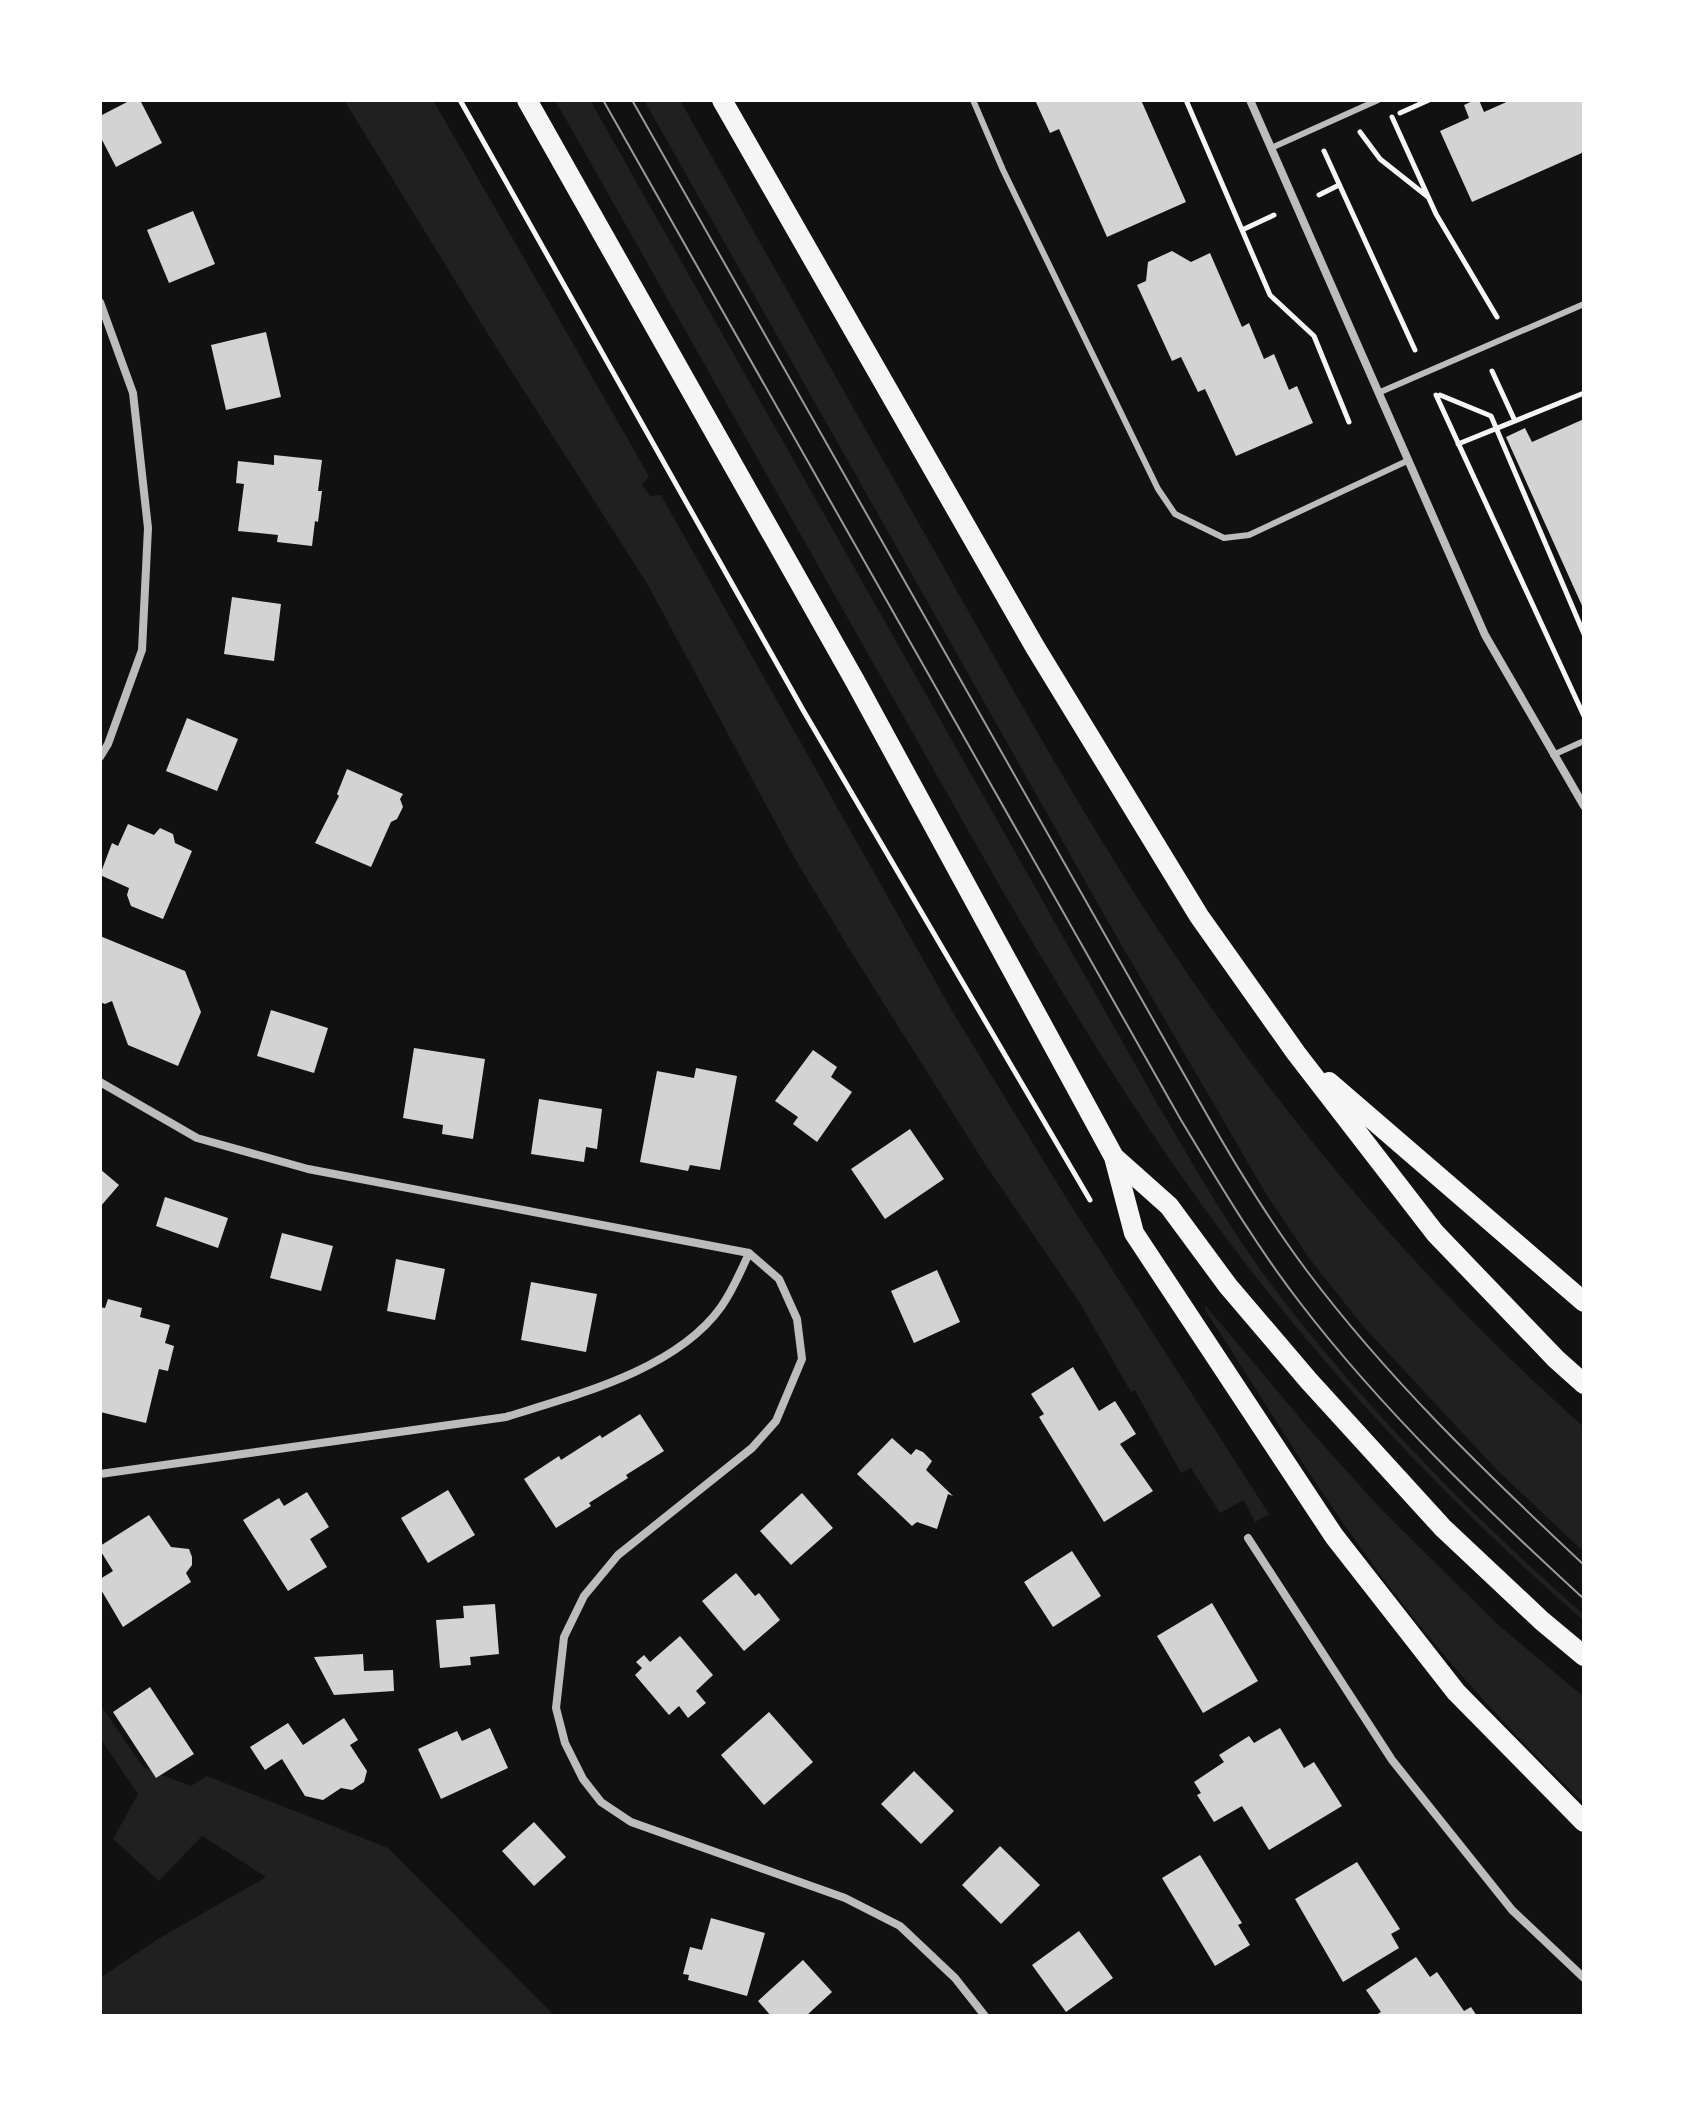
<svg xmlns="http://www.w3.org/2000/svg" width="1684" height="2116" font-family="'Titillium Web',sans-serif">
  <rect width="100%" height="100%" fill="#111"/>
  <path fill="#202020" d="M 344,100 L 433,100 L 649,476 L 642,485 L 650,496 L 661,495 L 951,1009 L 1065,1196 L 1269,1514 L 1255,1522 L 1244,1500 L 1220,1513 L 1191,1468 L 1181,1473 L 1135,1390 L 1131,1392 L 1080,1303 L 985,1164 L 847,945 L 794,857 L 648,585 L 491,339 Z
    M 555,100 L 590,100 L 1157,1103 C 1194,1166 1230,1230 1274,1288 C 1364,1407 1472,1516 1584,1615 L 1584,1621 C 1451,1505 1329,1376 1224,1235 C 1094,1061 991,870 884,682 C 774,488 665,294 555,100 Z
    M 644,100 L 680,100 C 763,248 847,397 931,545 C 1015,693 1097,843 1194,983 C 1305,1145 1437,1297 1584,1427 L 1584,1552 L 1498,1471 L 1363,1326 L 1309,1258 L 1266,1194 L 1110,925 Z
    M 1205,1305 L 1317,1438 L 1379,1507 L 1496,1623 L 1584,1697 L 1584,1803 C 1500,1723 1422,1635 1355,1540 C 1302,1465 1255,1386 1205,1310 Z
    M 100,1704 L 143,1767 L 151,1770 L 156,1778 L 162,1775 L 191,1786 L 207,1776 L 388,1848 L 555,2016 L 100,2016 L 100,1978 L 158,1939 L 266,1877 L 202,1836 L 159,1881 L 113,1839 L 138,1794 L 100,1738 Z"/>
  <path fill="#d3d3d3" d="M 131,100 L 140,100 L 162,143 L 116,167 L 100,136 L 100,116 Z
    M 1035,100 L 1141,100 L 1186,202 L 1107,237 L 1059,129 L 1050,133 Z
    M 1475,100 L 1479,100 L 1484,112 L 1511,100 L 1584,100 L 1584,152 L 1472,202 L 1440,131 L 1469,118 L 1464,105 Z
    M 193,211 L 215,264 L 169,283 L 147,230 Z
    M 1172,251 L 1191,262 L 1210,253 L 1242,327 L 1249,323 L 1264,359 L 1274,354 L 1289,390 L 1297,386 L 1313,423 L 1236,456 L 1205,389 L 1198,392 L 1181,357 L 1172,361 L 1137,285 L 1146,281 L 1148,262 Z
    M 266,332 L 281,397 L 226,410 L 211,345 Z
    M 1584,419 L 1584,610 L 1506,437 L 1525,428 L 1532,442 Z
    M 274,455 L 322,460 L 318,491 L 322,491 L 318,522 L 315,521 L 312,546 L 277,542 L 278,535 L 238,531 L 244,484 L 236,483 L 238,461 L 274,465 Z
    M 232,597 L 281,604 L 274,661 L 224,654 Z
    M 187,718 L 238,739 L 217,791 L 166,771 Z
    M 347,769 L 403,794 L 400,799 L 403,807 L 397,819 L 391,822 L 371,867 L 315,843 L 339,796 L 337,794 Z
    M 128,824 L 154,835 L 160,828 L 173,834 L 175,843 L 192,851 L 163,919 L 131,906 L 127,895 L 129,888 L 100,875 L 112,843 L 118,846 Z
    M 100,936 L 185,971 L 201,1012 L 178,1066 L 128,1045 L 112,1001 L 105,1004 L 100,1002 Z
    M 271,1010 L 328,1028 L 314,1073 L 257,1056 Z
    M 414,1048 L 485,1059 L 473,1139 L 442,1134 L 443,1125 L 403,1118 Z
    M 813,1050 L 837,1067 L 831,1077 L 852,1092 L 817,1142 L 793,1124 L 798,1117 L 775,1101 Z
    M 696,1068 L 737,1076 L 720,1170 L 690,1165 L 688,1171 L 640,1162 L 657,1071 L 694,1078 Z
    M 539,1099 L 602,1109 L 597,1149 L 586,1147 L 584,1162 L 531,1154 Z
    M 910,1129 L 944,1179 L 885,1219 L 851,1169 Z
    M 100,1169 L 119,1185 L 100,1207 Z
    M 165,1197 L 228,1218 L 218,1248 L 156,1226 Z
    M 282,1233 L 333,1246 L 321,1291 L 270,1278 Z
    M 396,1259 L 445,1269 L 435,1320 L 387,1311 Z
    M 937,1270 L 960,1322 L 914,1343 L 891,1291 Z
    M 531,1282 L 597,1294 L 586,1352 L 521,1340 Z
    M 108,1299 L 142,1308 L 140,1317 L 170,1325 L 165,1343 L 174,1346 L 168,1371 L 159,1369 L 146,1423 L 100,1412 L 100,1307 L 105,1308 Z
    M 1073,1367 L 1099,1411 L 1115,1401 L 1136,1434 L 1120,1444 L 1153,1491 L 1104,1522 L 1039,1417 L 1044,1414 L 1031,1394 Z
    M 640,1414 L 664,1451 L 626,1475 L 628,1478 L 589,1503 L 591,1506 L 556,1528 L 524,1479 L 559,1456 L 561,1460 L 600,1435 L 602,1438 Z
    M 892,1438 L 911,1455 L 916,1449 L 923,1452 L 932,1461 L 926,1470 L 953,1496 L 948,1494 L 937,1529 L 917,1522 L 912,1526 L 857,1474 Z
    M 448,1490 L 475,1535 L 428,1563 L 401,1518 Z
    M 307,1492 L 329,1527 L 310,1539 L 327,1567 L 288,1591 L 243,1520 L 279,1498 L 284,1506 Z
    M 802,1493 L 833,1528 L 791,1565 L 760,1531 Z
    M 149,1515 L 171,1547 L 189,1549 L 192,1557 L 192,1565 L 186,1573 L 191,1582 L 123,1627 L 100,1588 L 100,1579 L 113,1571 L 100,1550 L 100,1546 Z
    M 1072,1551 L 1101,1596 L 1053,1627 L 1024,1582 Z
    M 736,1573 L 755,1596 L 759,1593 L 780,1620 L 744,1651 L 702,1601 Z
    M 1212,1603 L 1258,1681 L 1203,1713 L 1157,1636 Z
    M 495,1604 L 499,1654 L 470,1657 L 471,1665 L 440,1668 L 436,1620 L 464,1618 L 463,1606 Z
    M 680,1636 L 713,1675 L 696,1691 L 706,1703 L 688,1718 L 679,1706 L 669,1715 L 635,1675 L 642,1668 L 636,1662 L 644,1655 L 650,1662 Z
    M 363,1654 L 364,1671 L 393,1670 L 394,1691 L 334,1695 L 314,1657 Z
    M 150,1687 L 194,1754 L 156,1778 L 113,1712 Z
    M 769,1712 L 813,1762 L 764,1805 L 721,1755 Z
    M 344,1718 L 358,1740 L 350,1745 L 367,1771 L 364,1782 L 352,1790 L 341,1788 L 323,1800 L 305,1796 L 282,1759 L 265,1770 L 250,1747 L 288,1723 L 303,1745 Z
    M 490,1728 L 508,1768 L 441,1799 L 418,1749 L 457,1731 L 462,1741 Z
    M 1280,1728 L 1304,1768 L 1314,1762 L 1342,1806 L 1269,1850 L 1242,1806 L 1214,1822 L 1197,1795 L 1201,1793 L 1194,1782 L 1224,1762 L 1219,1755 L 1249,1736 L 1254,1743 Z
    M 914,1771 L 954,1811 L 921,1844 L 881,1804 Z
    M 534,1822 L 566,1857 L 534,1886 L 502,1851 Z
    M 1000,1846 L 1040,1885 L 1001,1924 L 962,1885 Z
    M 1200,1855 L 1242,1923 L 1238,1925 L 1250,1945 L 1215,1966 L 1162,1878 Z
    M 1357,1862 L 1400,1929 L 1391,1934 L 1399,1948 L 1343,1982 L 1295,1899 Z
    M 711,1918 L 765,1933 L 747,1996 L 688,1980 L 689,1975 L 683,1974 L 690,1947 L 702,1950 Z
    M 1079,1931 L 1113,1978 L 1066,2012 L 1032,1965 Z
    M 1416,1957 L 1430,1977 L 1437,1972 L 1464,2011 L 1471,2007 L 1477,2016 L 1374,2016 L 1381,2012 L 1366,1990 Z
    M 803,1960 L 832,1992 L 806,2016 L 771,2016 L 758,2001 Z"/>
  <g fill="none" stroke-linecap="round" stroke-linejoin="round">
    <path stroke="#f5f5f5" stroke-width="5" d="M 460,100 L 803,710 L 1090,1200
      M 1186,100 L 1270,295 L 1314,336 L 1349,422
      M 1400,113 L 1429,100
      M 1392,117 L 1436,214 L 1497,317
      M 1360,132 L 1380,159 L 1428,197
      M 1324,151 L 1415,350
      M 1319,195 L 1339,185
      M 1242,230 L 1274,215
      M 1492,371 L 1515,421
      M 1436,395 L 1584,716
      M 1440,395 L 1491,416 L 1584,634
      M 1458,444 L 1584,393"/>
    <path stroke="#bcbcbc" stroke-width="6" d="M 973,100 L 1003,170 L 1158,489 L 1175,514 L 1224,538 L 1249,535 L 1407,461
      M 1271,148 L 1378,100
      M 1378,393 L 1584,304
      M 1553,755 L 1584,741"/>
    <path stroke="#bcbcbc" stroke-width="8" d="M 1250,100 L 1485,635 L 1584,806
      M 100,302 L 133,393 L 148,528 L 142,650 L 108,744 L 100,757
      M 100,1082 L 197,1138 L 308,1169 L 749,1253 L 779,1279 L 797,1319 L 802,1359 L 776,1421 L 752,1448 L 618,1555 L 584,1596 L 564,1637 L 556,1708 L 565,1743 L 583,1779 L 601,1802 L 631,1822 L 845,1898 L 900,1926 L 955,1978 L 985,2016
      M 100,1474 L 506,1417 C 576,1395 676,1370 721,1307 C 733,1290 741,1271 749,1253
      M 1248,1538 L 1392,1760 L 1512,1910 L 1584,1978"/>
    <path stroke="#f5f5f5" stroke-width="20" d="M 527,100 L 855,681 L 1114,1157 L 1169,1206 L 1228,1286 L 1309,1381 L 1443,1528 L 1542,1621 L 1584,1656
      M 722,100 L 1035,647 L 1199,916 L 1296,1053 L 1435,1233 L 1556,1359 L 1584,1384
      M 1329,1082 L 1584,1302
      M 1114,1157 L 1134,1233 L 1334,1536 L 1456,1692 L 1584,1822"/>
    <path stroke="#9a9a9a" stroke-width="2" d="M 603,100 L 1181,1120 C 1219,1183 1256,1246 1301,1304 C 1384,1412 1484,1507 1584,1599
      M 632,100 L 1202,1106 C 1234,1163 1268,1219 1307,1271 C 1388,1379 1486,1473 1584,1565"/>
  </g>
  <rect width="1684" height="2116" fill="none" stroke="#ffffff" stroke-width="204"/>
</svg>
